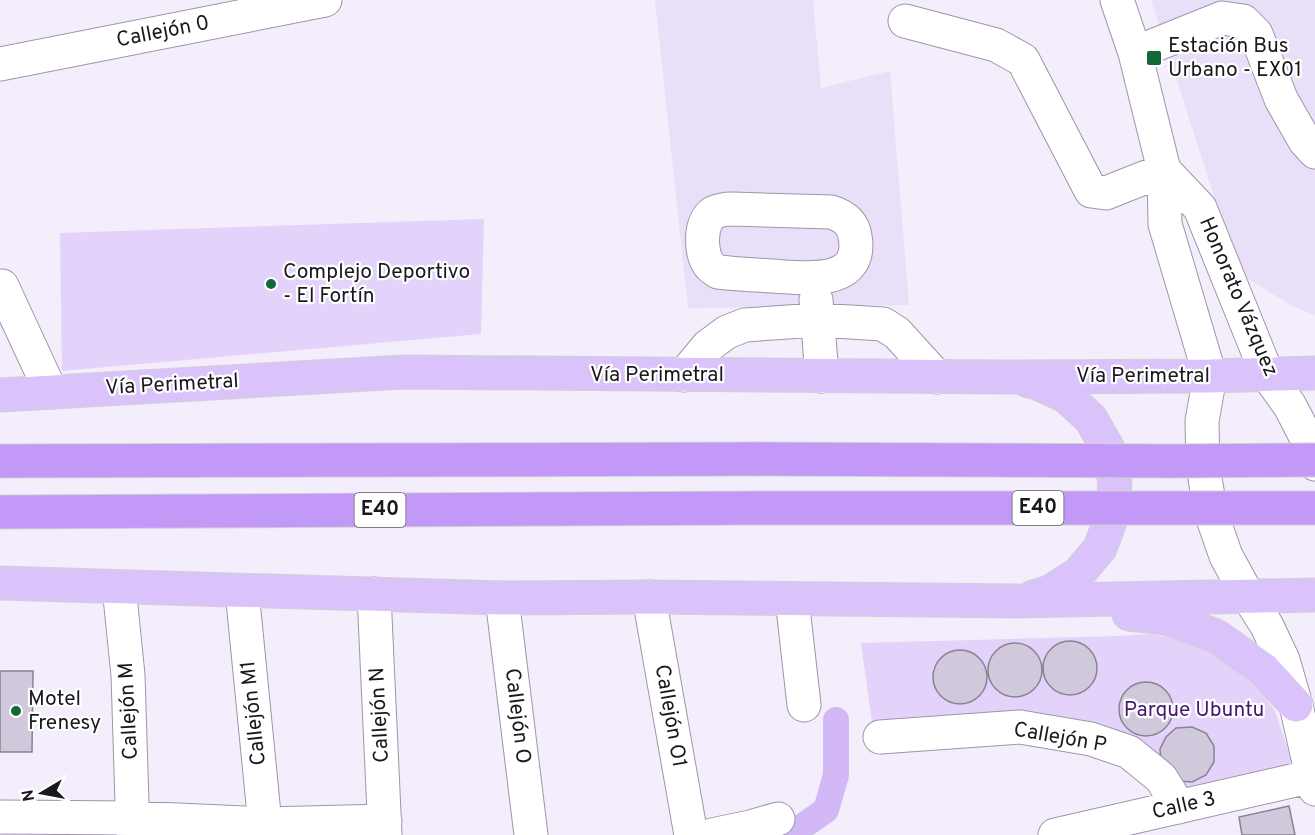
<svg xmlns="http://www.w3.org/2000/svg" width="1315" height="835" font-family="Overpass,sans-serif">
  <rect width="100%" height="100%" fill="#f3edfc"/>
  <path fill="#e9dff8" d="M 655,0 L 813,0 L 821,88 L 890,71 L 909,305 L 688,308 Z
    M 1151,0 L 1315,0 L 1315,315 L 1292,306 L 1247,278 L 1231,249 Z"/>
  <path fill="#e3d3fa" d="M 484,219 L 481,334 L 62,371 L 60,233 Z
    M 1150,634 L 1201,643 L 1251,676 L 1275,711 L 1295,771 L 1184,798 L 1157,762 L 928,721 L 872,722 L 861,643 L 1118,636 Z"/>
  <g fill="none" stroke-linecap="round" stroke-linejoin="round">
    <path stroke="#d2b9f6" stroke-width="26" d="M 790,835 L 826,810 L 836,775 L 836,720"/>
  </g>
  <path fill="#d0c9db" stroke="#898293" stroke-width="1.5" d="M1043 668a27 27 0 1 1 54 0a27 27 0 1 1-54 0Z
    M988 670a27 27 0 1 1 54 0a27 27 0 1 1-54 0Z
    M933 677a27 27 0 1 1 54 0a27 27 0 1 1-54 0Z
    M 0,671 L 33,671 L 32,752 L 0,752 Z
    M1119 709a27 27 0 1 1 54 0a27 27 0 1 1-54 0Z
    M 1192,727 L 1206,733 L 1214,746 L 1214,762 L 1206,775 L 1192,782 L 1179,781 L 1161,762 L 1160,749 L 1166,737 L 1176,728 Z
    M 1289,806 L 1295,835 L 1242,835 L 1239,817 Z"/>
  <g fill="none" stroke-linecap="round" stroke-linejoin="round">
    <defs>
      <path id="minor" d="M 1117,0 L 1135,53 L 1164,170 L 1165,224 L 1210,376 L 1202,421 L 1203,467 L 1211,513 L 1226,556 L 1248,596 L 1267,626 L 1283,660 L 1296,705 L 1315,789
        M 905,21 L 996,45 L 1023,60 L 1091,191 L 1106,193 L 1164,170
        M 1135,53 L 1222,18 L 1243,21 L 1256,34 L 1281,99 L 1305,141 L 1315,152
        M 0,64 L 325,0
        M 1164,170 L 1200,208 L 1267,374 L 1290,406 L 1308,441 L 1315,464
        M 732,209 L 831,212 C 844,216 853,223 855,236 C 864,287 804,278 773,276 C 755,275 736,274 718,272 C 715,270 713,269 710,266 C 700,255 699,223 713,213 C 719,210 725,209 732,209 Z
        M 2,286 L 51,392
        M 816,300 L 822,376
        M 684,375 L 708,346 L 727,332 L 745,325 L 817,320 L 883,324 L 897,333 L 937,377
        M 119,587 L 128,675 L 133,835
        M 242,591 L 265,824 L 265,835
        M 374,594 L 385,835
        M 649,597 L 691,835
        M 502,598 L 531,835
        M 792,599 L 804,705
        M 880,737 L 1020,727 L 1091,739 L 1129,752 L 1161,778 L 1179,807
        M 0,817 L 133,818 L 265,824 L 385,821
        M 712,835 L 750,827 L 778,819
        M 1055,835 L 1313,776"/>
      <path id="major" d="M 1028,381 L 1035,382 L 1066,396 L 1091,419 L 1108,449 L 1115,482 L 1112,516 L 1100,548 L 1078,574 L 1050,592 L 1033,597
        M 0,395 L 404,372 L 1002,377 L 1210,376 L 1315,373
        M 0,583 L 502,598 L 649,597 L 1017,601 L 1315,595
        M 1129,614 L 1166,618 L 1216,636 L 1263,669 L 1296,705"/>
      <path id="highway" d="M 0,461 L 755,459
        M 0,512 L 760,508"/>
    </defs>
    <use href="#minor" stroke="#9d96a8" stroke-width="35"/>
    <use href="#major" stroke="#d1d1d2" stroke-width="35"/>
    <use href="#highway" stroke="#d1d1d2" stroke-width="35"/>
    <use href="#minor" stroke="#fff" stroke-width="33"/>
    <use href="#major" stroke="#dac2fa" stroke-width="33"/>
    <use href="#highway" stroke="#c299f6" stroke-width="33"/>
    <defs>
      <path id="highway-bridge" d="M 755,459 L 1171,461 L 1315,460
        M 760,508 L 1315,508"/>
    </defs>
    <use href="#highway-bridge" stroke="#d1d1d2" stroke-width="35" stroke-linecap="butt"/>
    <use href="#highway-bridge" stroke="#c299f6" stroke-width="33"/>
  </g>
  <g fill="#136839" stroke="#fff" stroke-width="2">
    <rect x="1146" y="50" width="16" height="16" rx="3"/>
    <circle cx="271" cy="284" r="6"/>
    <circle cx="16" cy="711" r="6"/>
  </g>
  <g text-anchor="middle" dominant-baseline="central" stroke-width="4.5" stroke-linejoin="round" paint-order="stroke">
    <g fill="#fff" stroke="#5f5d62" stroke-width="1.5">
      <rect x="1012.5" y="491" width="51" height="34" rx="4.5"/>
      <rect x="354.5" y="493" width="51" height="34" rx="4.5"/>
    </g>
    <g font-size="20" font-weight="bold" fill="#1a181e">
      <text x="1038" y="508">E40</text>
      <text x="380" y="510">E40</text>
    </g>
    <g font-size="21" fill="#1a181e" stroke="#fff">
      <text transform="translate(163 32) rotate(-11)">Callejón 0</text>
      <text transform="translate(1238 297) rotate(67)">Honorato Vázquez</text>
      <text x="657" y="375">Vía Perimetral</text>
      <text x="1143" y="376">Vía Perimetral</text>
      <text transform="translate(172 385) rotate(-3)">Vía Perimetral</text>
      <text transform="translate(129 711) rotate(-93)">Callejón M</text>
      <text transform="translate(254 713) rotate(-96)">Callejón M1</text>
      <text transform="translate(380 715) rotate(-93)">Callejón N</text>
      <text transform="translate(517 716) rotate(83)">Callejón O</text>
      <text transform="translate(670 716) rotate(80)">Callejón O1</text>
      <text transform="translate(1060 738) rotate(10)">Callejón P</text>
      <text transform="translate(1184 806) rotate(-13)">Calle 3</text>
    </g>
    <g font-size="21" fill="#1a181e" stroke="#fff" text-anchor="start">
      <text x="1168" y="46">Estación Bus<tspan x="1168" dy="24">Urbano - EX01</tspan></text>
      <text x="283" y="272">Complejo Deportivo<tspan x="283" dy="24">- El Fortín</tspan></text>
      <text x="28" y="699">Motel<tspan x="28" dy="24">Frenesy</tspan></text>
    </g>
    <g font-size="21" fill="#46176f" stroke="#fff">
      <text x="1194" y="710">Parque Ubuntu</text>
    </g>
  </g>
  <g transform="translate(42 793) rotate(260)" stroke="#ffffff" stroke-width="4.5" paint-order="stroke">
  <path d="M0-4.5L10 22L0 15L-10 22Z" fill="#1a181e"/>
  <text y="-9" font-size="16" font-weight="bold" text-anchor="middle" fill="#1a181e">N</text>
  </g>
</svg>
